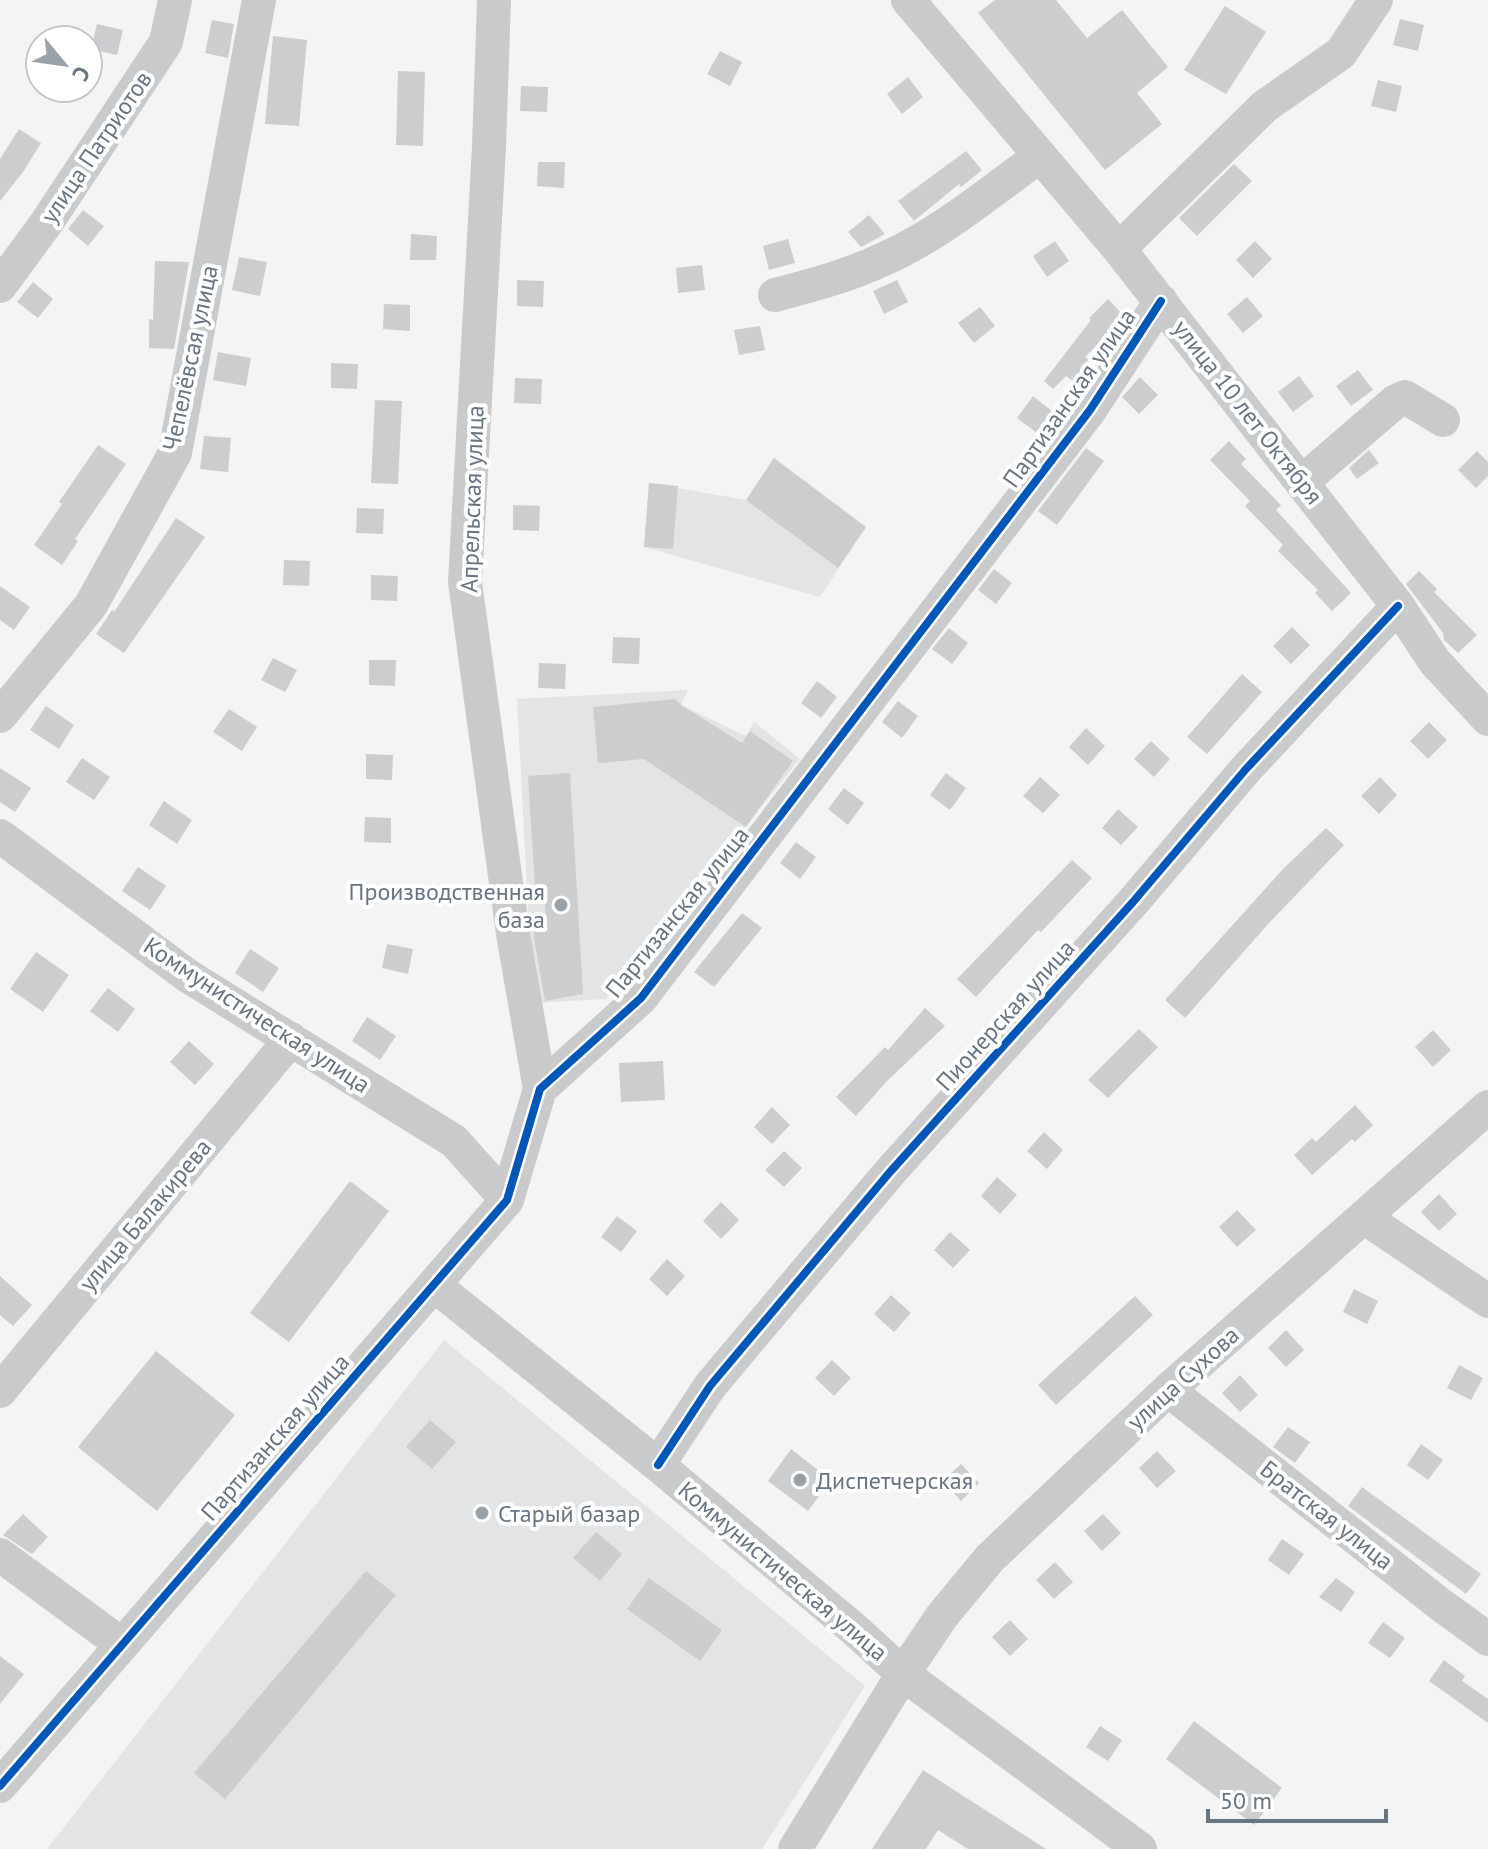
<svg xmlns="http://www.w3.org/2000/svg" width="1488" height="1849" font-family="'PT Sans',sans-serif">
  <rect width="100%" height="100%" fill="#f4f4f4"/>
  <path fill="#e3e4e5" d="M 774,458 L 866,527 L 820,597 L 644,547 L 649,483 L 746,500 Z
    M 688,690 L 681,705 L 746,736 L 754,722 L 800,759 L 606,999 L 533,1003 L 517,699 Z
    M 444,1340 L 865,1686 L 762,1849 L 47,1849 Z"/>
  <path fill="#cccdce" d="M 995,0 L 1056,0 L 1087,38 L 1122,10 L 1168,67 L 1137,93 L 1162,124 L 1105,170 L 978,13 Z
    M 1225,6 L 1266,32 L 1226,94 L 1184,70 Z
    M 1400,19 L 1424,25 L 1418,51 L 1393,45 Z
    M 212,20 L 234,24 L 228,58 L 205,53 Z
    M 97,24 L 123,30 L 117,55 L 91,49 Z
    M 273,36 L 307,40 L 299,126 L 265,124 Z
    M 720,51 L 742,62 L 730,86 L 707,74 Z
    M 398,71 L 425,72 L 423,146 L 396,145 Z
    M 908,77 L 923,97 L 902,114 L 887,94 Z
    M 1378,80 L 1402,86 L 1396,112 L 1371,106 Z
    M 521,86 L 548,87 L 547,112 L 520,111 Z
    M 19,129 L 41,143 L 23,172 L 0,201 L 0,159 Z
    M 966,151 L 982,170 L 961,187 L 959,184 L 914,221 L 898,201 Z
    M 538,162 L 565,162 L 564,188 L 537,186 Z
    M 1234,164 L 1252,181 L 1197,236 L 1179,218 Z
    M 83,210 L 104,226 L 88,246 L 68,229 Z
    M 869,215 L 885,234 L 861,247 L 848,232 Z
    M 411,234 L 437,236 L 436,260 L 410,260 Z
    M 788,239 L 795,263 L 769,270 L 763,246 Z
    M 1055,241 L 1069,261 L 1047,277 L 1033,256 Z
    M 1255,241 L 1272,259 L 1253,278 L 1236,260 Z
    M 239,257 L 267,262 L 260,296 L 232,290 Z
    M 155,261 L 189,262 L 174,349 L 149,348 L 149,319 L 153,320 Z
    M 702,265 L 705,290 L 678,293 L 676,268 Z
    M 517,280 L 544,281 L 543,307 L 517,306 Z
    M 897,280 L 908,302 L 884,314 L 873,291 Z
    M 33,282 L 53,299 L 38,318 L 17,302 Z
    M 1247,297 L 1263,316 L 1243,333 L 1227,314 Z
    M 1108,299 L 1125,317 L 1085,357 L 1091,361 L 1075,383 L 1066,376 L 1053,389 L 1044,381 L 1091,320 L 1089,318 Z
    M 384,304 L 410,305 L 410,331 L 383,329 Z
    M 980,307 L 995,326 L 974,343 L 958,323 Z
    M 760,326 L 765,350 L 739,355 L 734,330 Z
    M 218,352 L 251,358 L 246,386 L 213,380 Z
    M 331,363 L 358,364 L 357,389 L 331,388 Z
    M 1358,370 L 1373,390 L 1351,406 L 1336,386 Z
    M 1299,376 L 1314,396 L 1293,412 L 1278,392 Z
    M 1140,377 L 1158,395 L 1139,414 L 1122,397 Z
    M 515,378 L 542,379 L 541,404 L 514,403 Z
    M 1033,396 L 1053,412 L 1037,433 L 1017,418 Z
    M 375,400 L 402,401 L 398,484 L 371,483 Z
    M 204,436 L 231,438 L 228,472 L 200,469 Z
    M 1229,441 L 1246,459 L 1241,464 L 1281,505 L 1276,510 L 1351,593 L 1332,611 L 1315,593 L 1318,590 L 1278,551 L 1283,545 L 1245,506 L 1250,501 L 1210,460 Z
    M 98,445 L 126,464 L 75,539 L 78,541 L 62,565 L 34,545 L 62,504 L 59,502 Z
    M 1086,448 L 1104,461 L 1057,525 L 1038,511 Z
    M 1369,450 L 1379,463 L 1357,479 L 1349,468 Z
    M 1477,451 L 1488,462 L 1488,476 L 1476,488 L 1458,470 Z
    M 774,458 L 866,527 L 838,568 L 746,500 Z
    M 649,483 L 678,486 L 673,549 L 644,547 Z
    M 513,505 L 540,506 L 539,531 L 513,530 Z
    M 357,508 L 384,509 L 383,534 L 356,533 Z
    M 176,518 L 205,537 L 124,653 L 96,634 L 112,610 L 114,612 Z
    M 284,560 L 310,561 L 309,586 L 283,585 Z
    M 994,569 L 1012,583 L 996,604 L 978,590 Z
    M 1419,571 L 1437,589 L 1434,592 L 1477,635 L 1458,653 L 1444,640 L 1443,633 L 1406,584 Z
    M 371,575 L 398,576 L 397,601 L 371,600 Z
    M 0,586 L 30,607 L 14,630 L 0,620 Z
    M 1292,627 L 1310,645 L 1291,664 L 1273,646 Z
    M 949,628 L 968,643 L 952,664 L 932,649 Z
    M 613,637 L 640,638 L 639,664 L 612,663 Z
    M 273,658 L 297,670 L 285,692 L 261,680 Z
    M 369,660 L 396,660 L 395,686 L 369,685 Z
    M 539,663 L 566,664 L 565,689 L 538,688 Z
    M 1242,674 L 1262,692 L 1207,754 L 1187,737 Z
    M 817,681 L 837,697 L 821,718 L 801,703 Z
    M 675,699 L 681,705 L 742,743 L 750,731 L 793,761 L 746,827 L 644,759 L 598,763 L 593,707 Z
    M 898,701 L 918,716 L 902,738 L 882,722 Z
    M 46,706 L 74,725 L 59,749 L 30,730 Z
    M 229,709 L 257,727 L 242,751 L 213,732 Z
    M 1429,722 L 1447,740 L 1428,759 L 1410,741 Z
    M 1086,728 L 1105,746 L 1088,765 L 1069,747 Z
    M 1151,741 L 1170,759 L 1154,777 L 1134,759 Z
    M 366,754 L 393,755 L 392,780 L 366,779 Z
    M 82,758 L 110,777 L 94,800 L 66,782 Z
    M 0,768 L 31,788 L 15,812 L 0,802 Z
    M 570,773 L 583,994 L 545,1001 L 534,938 L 534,926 L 546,926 L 544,885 L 535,885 L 528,776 Z
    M 946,773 L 966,788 L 950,810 L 930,795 Z
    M 1040,777 L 1060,795 L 1043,813 L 1023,796 Z
    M 1380,777 L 1397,795 L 1379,814 L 1361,796 Z
    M 844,788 L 864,803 L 848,825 L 828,809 Z
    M 164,801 L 192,820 L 177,844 L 149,825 Z
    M 1118,809 L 1138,827 L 1121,845 L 1102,828 Z
    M 365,817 L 391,818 L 391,843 L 364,842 Z
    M 1326,828 L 1344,845 L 1269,923 L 1185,1018 L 1165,1000 L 1283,869 Z
    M 796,842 L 816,857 L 800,879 L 780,863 Z
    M 1072,860 L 1092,878 L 1041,932 L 1038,930 L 976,997 L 957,979 Z
    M 138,867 L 166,886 L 150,910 L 122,891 Z
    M 742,913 L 762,928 L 714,987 L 694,972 Z
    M 387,944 L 413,949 L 408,974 L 382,968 Z
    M 250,949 L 279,968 L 263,992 L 235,973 Z
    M 36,952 L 69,975 L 43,1012 L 10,989 Z
    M 108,988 L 135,1009 L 118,1032 L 90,1011 Z
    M 925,1008 L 945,1026 L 886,1082 L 856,1116 L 836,1097 L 885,1047 L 888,1050 Z
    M 367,1017 L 396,1036 L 380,1060 L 352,1041 Z
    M 1139,1029 L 1158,1047 L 1108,1098 L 1088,1080 Z
    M 1433,1030 L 1451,1050 L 1433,1067 L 1415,1047 Z
    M 189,1041 L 214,1064 L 195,1085 L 170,1062 Z
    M 663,1061 L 665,1100 L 621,1102 L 619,1063 Z
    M 1355,1105 L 1373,1125 L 1355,1142 L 1352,1139 L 1312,1175 L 1294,1155 L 1312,1138 L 1316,1142 Z
    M 772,1107 L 790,1125 L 772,1144 L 754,1127 Z
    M 1044,1132 L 1063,1150 L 1047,1169 L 1027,1151 Z
    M 784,1151 L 802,1168 L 784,1187 L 765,1170 Z
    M 997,1177 L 1017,1195 L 1000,1214 L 981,1196 Z
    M 350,1181 L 389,1211 L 289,1342 L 250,1313 Z
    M 1439,1194 L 1457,1214 L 1439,1231 L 1421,1212 Z
    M 721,1202 L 739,1220 L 721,1239 L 703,1221 Z
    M 1237,1210 L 1256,1230 L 1237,1247 L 1219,1227 Z
    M 617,1216 L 637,1231 L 621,1252 L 601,1237 Z
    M 950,1232 L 970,1250 L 953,1268 L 934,1250 Z
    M 667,1259 L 685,1276 L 667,1296 L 649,1279 Z
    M 0,1276 L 32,1305 L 13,1326 L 0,1315 Z
    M 1354,1289 L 1378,1301 L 1367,1324 L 1343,1312 Z
    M 891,1295 L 911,1313 L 894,1332 L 874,1314 Z
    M 1135,1296 L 1153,1315 L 1056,1405 L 1038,1385 Z
    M 1286,1330 L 1304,1350 L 1286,1367 L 1268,1348 Z
    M 156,1351 L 235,1415 L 157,1511 L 78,1447 Z
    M 832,1360 L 851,1378 L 834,1396 L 815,1378 Z
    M 1459,1365 L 1483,1378 L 1471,1400 L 1447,1388 Z
    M 1240,1375 L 1258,1395 L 1240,1412 L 1222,1393 Z
    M 430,1420 L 456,1442 L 432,1469 L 406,1447 Z
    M 1288,1427 L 1310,1442 L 1295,1463 L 1273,1447 Z
    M 1421,1444 L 1443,1460 L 1428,1480 L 1407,1465 Z
    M 791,1449 L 831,1480 L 808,1511 L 768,1481 Z
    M 1157,1451 L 1176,1471 L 1157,1488 L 1139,1468 Z
    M 961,1464 L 979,1483 L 961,1501 L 943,1481 Z
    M 1362,1487 L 1481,1574 L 1466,1594 L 1348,1506 Z
    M 23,1514 L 48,1537 L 32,1554 L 3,1535 Z
    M 1103,1514 L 1121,1533 L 1102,1551 L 1084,1531 Z
    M 596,1532 L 622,1554 L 600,1581 L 573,1558 Z
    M 1282,1539 L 1304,1554 L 1289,1575 L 1268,1560 Z
    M 1055,1562 L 1073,1582 L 1054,1599 L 1036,1580 Z
    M 366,1571 L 396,1595 L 225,1799 L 194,1773 Z
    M 649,1578 L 722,1630 L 700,1661 L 627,1609 Z
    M 1336,1578 L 1355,1592 L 1341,1612 L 1319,1597 Z
    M 1010,1620 L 1028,1639 L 1010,1656 L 992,1637 Z
    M 1383,1622 L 1405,1638 L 1390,1658 L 1368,1643 Z
    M 0,1656 L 24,1674 L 0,1704 Z
    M 1444,1660 L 1465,1676 L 1462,1681 L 1488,1699 L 1488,1723 L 1429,1681 Z
    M 1194,1721 L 1282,1788 L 1254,1825 L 1166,1759 Z
    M 1100,1726 L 1122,1740 L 1108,1761 L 1086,1747 Z
    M 923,1770 L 1046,1849 L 968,1849 L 938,1830 L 926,1849 L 872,1849 Z"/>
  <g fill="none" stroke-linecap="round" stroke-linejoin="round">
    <path stroke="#c9cacb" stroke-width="34" d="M 494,0 L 489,147 L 465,582 L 513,934 L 540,1089
      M 908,0 L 1119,249 L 1398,606 L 1435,662 L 1488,719
      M 1119,249 L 1265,106 L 1341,53 L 1376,0
      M 0,286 L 47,222 L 166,42 L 175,0
      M 775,295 C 813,285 851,275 886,258 C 942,233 991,191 1040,156
      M 1302,482 L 1396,401 L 1405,397 L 1443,420
      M 0,716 L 91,605 L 175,453 L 259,0
      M 0,836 L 188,976 L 454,1141 L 507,1200
      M 1365,1218 L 1488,1301
      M 434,1285 L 658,1465 L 855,1630 L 903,1674 L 1140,1849
      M 1168,1390 L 1441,1605 L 1488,1639
      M 0,1391 L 291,1039
      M 658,1465 L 710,1386 L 890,1172 L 1133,902 L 1246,769 L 1398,606
      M 0,1555 L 121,1644
      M 0,1786 L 507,1200 L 540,1089 L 641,998 L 1090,410 L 1161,301
      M 795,1849 L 903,1674 L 942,1616 L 990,1558 L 1168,1390 L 1488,1107"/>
    <defs>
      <path id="cycleway" d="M 658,1465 L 710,1386 L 890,1172 L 1133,902 L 1246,769 L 1398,606
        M 0,1786 L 507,1200 L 540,1089 L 641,998 L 1090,410 L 1161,301"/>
    </defs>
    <use href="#cycleway" stroke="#fff" stroke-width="13"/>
    <use href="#cycleway" stroke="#0057b8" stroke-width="8"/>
  </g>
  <g fill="#99a1a9" stroke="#fff" stroke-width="3">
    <circle cx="561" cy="905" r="8"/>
    <circle cx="800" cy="1480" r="8"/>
    <circle cx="482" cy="1513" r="8"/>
  </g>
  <g text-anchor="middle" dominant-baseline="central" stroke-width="8" stroke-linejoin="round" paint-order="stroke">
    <g font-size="24" fill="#687480" stroke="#fff">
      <text transform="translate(96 147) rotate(-56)">улица Патриотов</text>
      <text transform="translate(190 358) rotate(-78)">Чепелёвсая улица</text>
      <text transform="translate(1069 398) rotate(-55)">Партизанская улица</text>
      <text transform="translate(1248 412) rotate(52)">улица 10 лет Октября</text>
      <text transform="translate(472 499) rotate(-88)">Апрельская улица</text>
      <text transform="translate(677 912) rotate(-51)">Партизанская улица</text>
      <text transform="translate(257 1015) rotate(33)">Коммунистическая улица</text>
      <text transform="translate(1005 1015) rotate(-48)">Пионерская улица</text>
      <text transform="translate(145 1215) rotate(-50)">улица Балакирева</text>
      <text transform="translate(1183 1378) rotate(-42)">улица Сухова</text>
      <text transform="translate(275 1437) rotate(-49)">Партизанская улица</text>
      <text transform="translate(1327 1515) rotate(38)">Братская улица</text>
      <text transform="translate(783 1571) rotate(40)">Коммунистическая улица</text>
    </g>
    <g font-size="24" fill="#687480" stroke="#fff" text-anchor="start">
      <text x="545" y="891" text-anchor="end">Производственная<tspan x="545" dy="28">база</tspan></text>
      <text x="816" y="1480">Диспетчерская</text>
      <text x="498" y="1513">Старый базар</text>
    </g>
  </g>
  <g transform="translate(64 64) rotate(119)"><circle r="38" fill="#ffffff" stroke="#c3c7cc" stroke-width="2"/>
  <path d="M0-6L14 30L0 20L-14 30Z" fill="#99a1a9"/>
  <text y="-12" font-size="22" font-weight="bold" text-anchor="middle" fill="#687480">С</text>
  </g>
  <path d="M1208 1809v12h178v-12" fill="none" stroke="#687480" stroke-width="4"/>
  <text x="1220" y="1809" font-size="24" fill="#687480" stroke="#ffffff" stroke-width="6" paint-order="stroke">50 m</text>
</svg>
